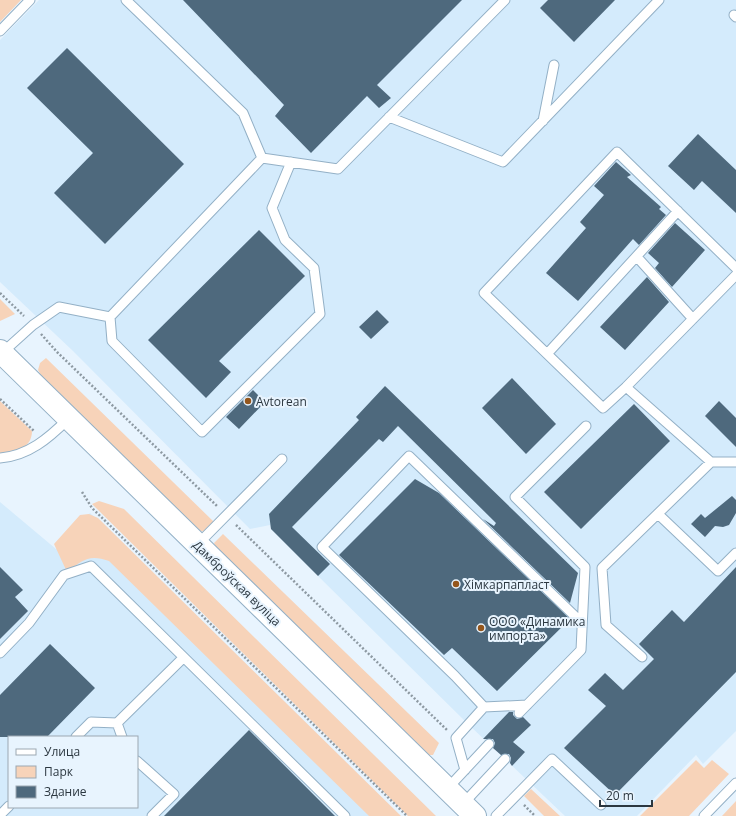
<svg xmlns="http://www.w3.org/2000/svg" width="736" height="816" font-family="'Open Sans',sans-serif">
  <rect width="100%" height="100%" fill="#e8f4fe"/>
  <path fill="#d4ebfc" fill-rule="evenodd" d="M 39,0 L 736,0 L 736,731 L 703,764 L 696,755 L 637,816 L 565,816 L 469,725 L 318,576 L 271,529 L 270,525 L 250,529 L 73,351 L 0,282 L 0,40 Z
    M 0,502 L 56,549 L 90,513 L 398,816 L 0,816 ZM 9,737 L 137,737 L 137,807 L 9,807 Z"/>
  <path fill="#f7d3b9" d="M 0,0 L 21,0 L 0,22 Z
    M 0,299 L 15,314 L 0,321 Z
    M 46,358 L 214,522 L 204,532 L 198,530 L 42,377 L 38,370 L 40,363 Z
    M 0,401 L 32,431 C 32,449 14,452 0,456 Z
    M 99,501 L 124,509 L 436,816 L 408,816 L 92,504 Z
    M 89,514 L 98,518 L 401,816 L 369,816 L 109,561 C 89,554 83,560 67,572 L 54,544 L 80,515 Z
    M 223,534 L 439,743 L 433,755 L 427,755 L 216,548 L 214,543 Z
    M 696,760 L 704,768 L 712,760 L 729,774 L 689,816 L 640,816 Z
    M 531,789 L 560,816 L 544,816 L 524,796 Z
    M 736,801 L 736,816 L 722,816 Z"/>
  <path fill="#4e697d" d="M 183,0 L 462,0 L 377,85 L 391,98 L 379,108 L 367,96 L 311,153 L 275,116 L 284,105 Z
    M 548,0 L 615,0 L 574,42 L 540,8 Z
    M 67,48 L 184,164 L 105,244 L 54,193 L 93,153 L 27,88 Z
    M 698,134 L 736,170 L 736,213 L 702,181 L 694,190 L 668,166 Z
    M 616,162 L 631,175 L 627,177 L 661,207 L 659,209 L 666,215 L 639,245 L 633,239 L 578,301 L 546,273 L 586,228 L 580,222 L 604,195 L 594,186 Z
    M 675,223 L 705,250 L 672,287 L 655,268 L 659,263 L 648,253 Z
    M 259,230 L 305,276 L 219,361 L 231,372 L 206,398 L 148,340 Z
    M 647,277 L 669,302 L 625,350 L 600,327 Z
    M 377,310 L 389,322 L 371,339 L 359,327 Z
    M 512,378 L 556,424 L 526,454 L 482,408 Z
    M 385,386 L 578,573 L 570,603 L 483,519 L 494,526 L 496,523 L 398,426 L 383,442 L 379,439 L 292,527 L 330,564 L 318,576 L 271,529 L 269,514 L 359,420 L 356,417 Z
    M 253,390 L 265,402 L 239,429 L 226,417 Z
    M 719,401 L 736,418 L 736,447 L 705,416 Z
    M 634,404 L 670,441 L 581,529 L 544,492 Z
    M 415,479 L 439,493 L 570,619 L 497,691 L 452,648 L 444,655 L 339,555 Z
    M 732,496 L 736,500 L 736,513 L 729,525 L 723,527 L 715,526 L 705,537 L 691,524 L 701,514 L 705,518 Z
    M 0,567 L 23,590 L 15,597 L 28,611 L 0,639 Z
    M 736,567 L 736,672 L 615,795 L 564,748 L 606,706 L 588,690 L 605,673 L 623,690 L 654,659 L 639,644 L 672,610 L 684,622 Z
    M 50,644 L 95,688 L 47,737 L 0,737 L 0,695 Z
    M 509,712 L 513,712 L 513,715 L 517,719 L 523,717 L 531,725 L 513,742 L 525,752 L 512,766 L 510,763 L 511,758 L 509,754 L 501,755 L 493,748 L 495,743 L 493,739 L 483,739 Z
    M 249,730 L 335,816 L 164,816 Z"/>
  <g fill="none" stroke-linecap="round" stroke-linejoin="round">
    <defs>
      <path id="service" d="M 126,0 L 243,113 L 262,158
        M 734,15 L 736,17
        M 0,31 L 30,0
        M 389,117 L 503,162 L 659,0
        M 543,121 L 554,65
        M 262,158 L 110,317 L 112,341 L 202,432 L 320,314 L 314,268 L 285,240 L 272,208 L 291,162
        M 262,158 L 338,169 L 505,0
        M 637,257 L 693,319
        M 736,268 L 617,152 L 484,293 L 603,408 L 626,387 L 736,275
        M 2,353 L 33,325 L 59,307 L 110,317
        M 547,354 L 678,211
        M 626,387 L 711,462 L 736,462
        M 0,458 C 28,456 49,438 68,419
        M 658,514 L 718,571 L 736,553
        M 198,544 L 282,459
        M 0,653 L 29,623 L 64,575 L 91,566 L 345,816
        M 642,657 L 606,625 L 602,568 L 711,462
        M 484,707 L 455,676 L 322,547 L 409,456 L 582,623
        M 519,713 L 581,650 L 585,567 L 515,497 L 586,426
        M 117,723 L 122,737
        M 76,737 L 91,722 L 117,723 L 180,661
        M 137,761 L 174,794 L 152,816
        M 465,770 L 456,738 L 484,707 L 527,705
        M 447,789 L 489,744
        M 462,805 L 505,759
        M 0,815 L 9,806
        M 496,816 L 552,759 L 601,805
        M 704,816 L 736,783"/>
      <path id="tertiary" d="M 0,351 L 475,816"/>
    </defs>
    <use href="#service" stroke="#93b0c6" stroke-width="11"/>
    <use href="#tertiary" stroke="#93b0c6" stroke-width="24"/>
    <path stroke="#8d99a2" stroke-width="2.5" stroke-dasharray="2 2" stroke-linecap="butt" d="M 0,293 L 24,316
      M 41,334 L 57,352 L 218,507
      M 0,399 L 34,431
      M 82,492 L 92,508 L 407,816
      M 236,525 L 447,730
      M 524,805 L 535,816"/>
    <use href="#service" stroke="#fff" stroke-width="9"/>
    <use href="#tertiary" stroke="#fff" stroke-width="22"/>
  </g>
  <g fill="#94561c" stroke="#e8f4fe" stroke-width="1.5">
    <circle cx="248" cy="401" r="4"/>
    <circle cx="456" cy="584" r="4"/>
    <circle cx="481" cy="628" r="4"/>
  </g>
  <g text-anchor="middle" dominant-baseline="central" stroke-width="4" stroke-linejoin="round" paint-order="stroke">
    <g font-size="12" fill="#2b3740" stroke="#e8f4fe" text-anchor="start">
      <text x="256" y="401">Avtorean</text>
      <text x="464" y="584">Хімкарпапласт</text>
      <text x="489" y="621">ООО «Динамика<tspan x="489" dy="14">импорта»</tspan></text>
    </g>
    <g font-size="12" fill="#2b3740" stroke="#e8f4fe">
      <text transform="translate(237 583) rotate(44)">Дамброўская вуліца</text>
    </g>
  </g>
  <rect x="8" y="736" width="130" height="72" fill="#e8f4fe" stroke="#9ca8b2"/>
  <rect x="16" y="749" width="20" height="6" fill="#ffffff" stroke="#9ca8b2"/>
  <text x="44" y="756" font-size="12" fill="#2b3740">Улица</text>
  <rect x="16" y="766" width="20" height="12" fill="#f7d3b9" stroke="#9ca8b2"/>
  <text x="44" y="776" font-size="12" fill="#2b3740">Парк</text>
  <rect x="16" y="786" width="20" height="12" fill="#4e697d" stroke="#9ca8b2"/>
  <text x="44" y="796" font-size="12" fill="#2b3740">Здание</text>
  <path d="M600 800v6h52v-6" fill="none" stroke="#2b3740" stroke-width="2"/>
  <text x="606" y="800" font-size="12" fill="#2b3740" stroke="#e8f4fe" stroke-width="3" paint-order="stroke">20 m</text>
</svg>
